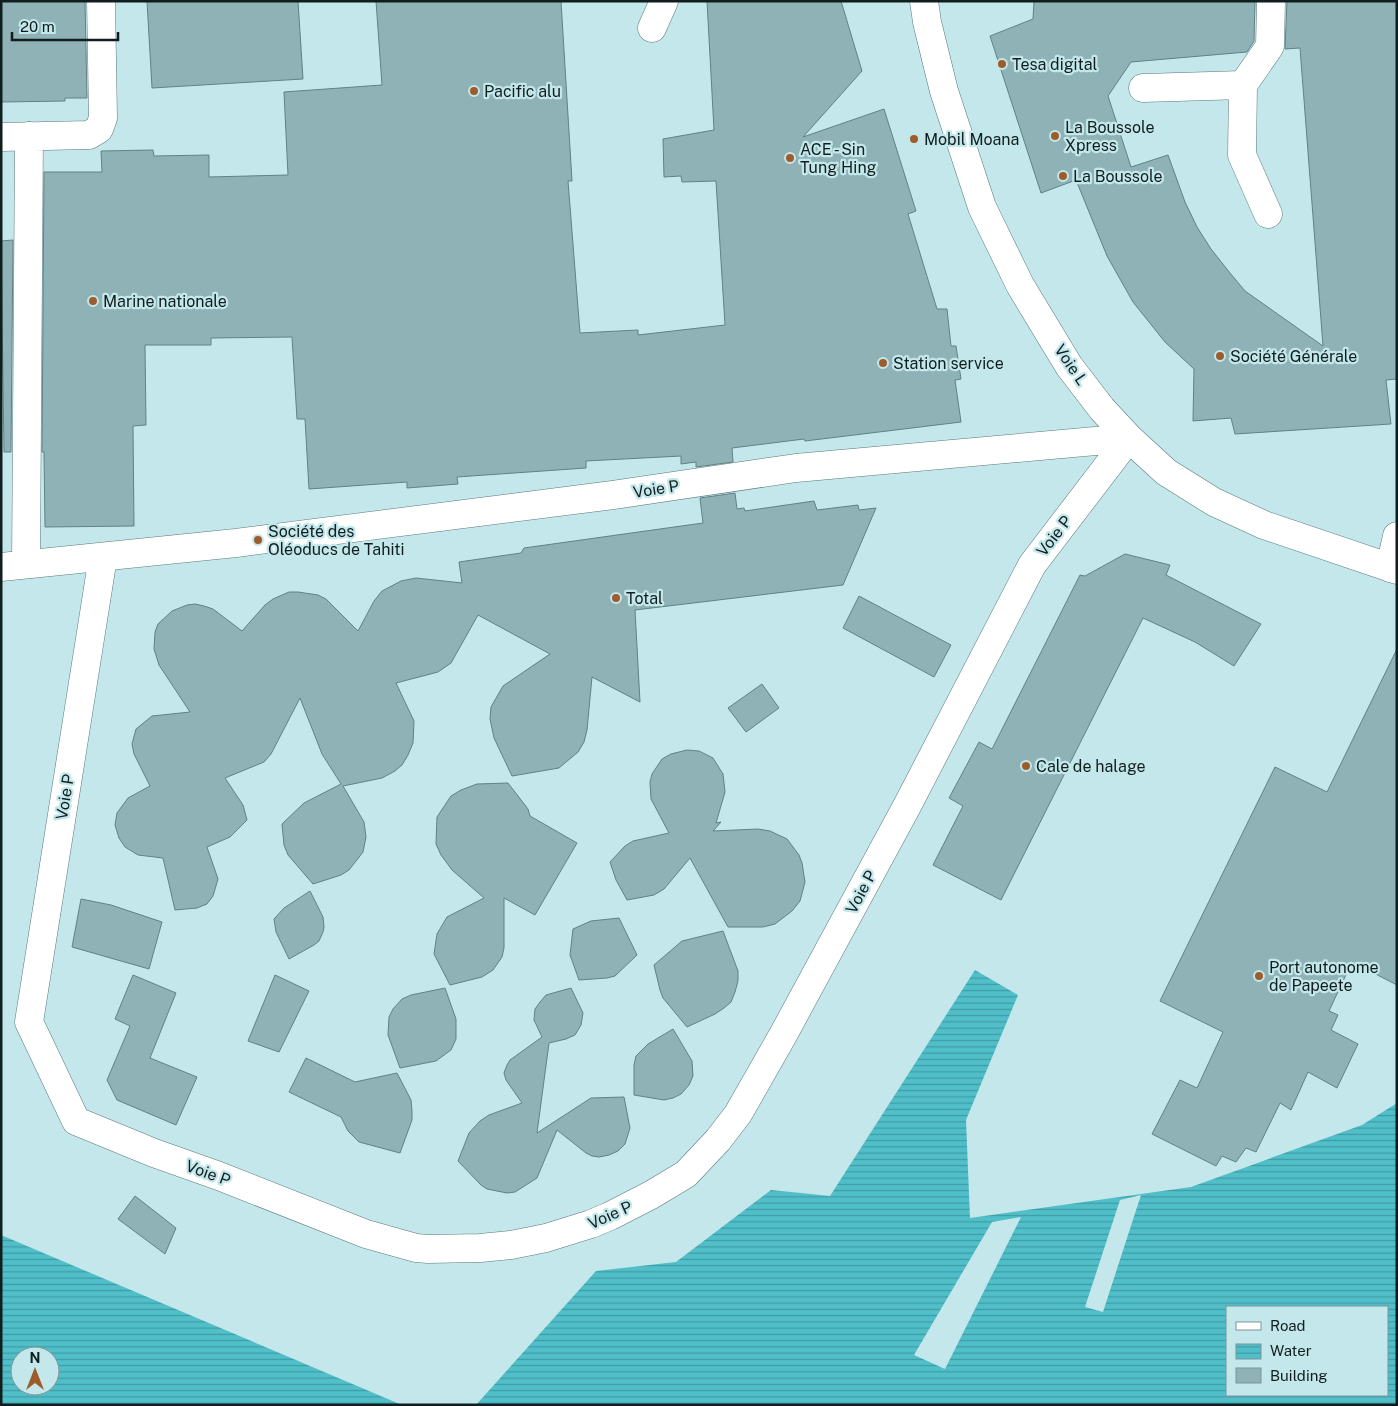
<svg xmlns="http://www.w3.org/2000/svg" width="1398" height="1406" font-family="'Public Sans',sans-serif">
  <defs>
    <pattern id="water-rules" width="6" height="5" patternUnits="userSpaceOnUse" patternTransform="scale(1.25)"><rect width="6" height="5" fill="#50bfc9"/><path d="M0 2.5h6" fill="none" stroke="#419ba3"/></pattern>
  </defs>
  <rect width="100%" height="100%" fill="#c3e7ea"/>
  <path fill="url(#water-rules)" fill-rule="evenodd" d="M 975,970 L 1018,995 L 966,1120 L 970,1218 L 1191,1187 L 1362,1125 L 1397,1103 L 1397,1405 L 476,1405 L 596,1271 L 676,1262 L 771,1190 L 830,1196 ZM 1227,1307 L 1387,1307 L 1387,1395 L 1227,1395 Z
    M 1,1235 L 402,1405 L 1,1405 ZM 20,1356 L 50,1356 L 50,1386 L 20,1386 Z"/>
  <path fill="#c3e7ea" d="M 1141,1195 L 1103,1312 L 1085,1307 L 1120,1200 Z
    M 1021,1217 L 945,1369 L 914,1355 L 992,1222 Z"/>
  <path fill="#8fb2b6" stroke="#618285" d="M 1,1 L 85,1 L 87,98 L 65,98 L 65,101 L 1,102 Z
    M 147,1 L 298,1 L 303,79 L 152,88 Z
    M 376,1 L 561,1 L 572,181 L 568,181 L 580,333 L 638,330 L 638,335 L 725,325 L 716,181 L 682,182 L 681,176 L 664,177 L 663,139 L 714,130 L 707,1 L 841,1 L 862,71 L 803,137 L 884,109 L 916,211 L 908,214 L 937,309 L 947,309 L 951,346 L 956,346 L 961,379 L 955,380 L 961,422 L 805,441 L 804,439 L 732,448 L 733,462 L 696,467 L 696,462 L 681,464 L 681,456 L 586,461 L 586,468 L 457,477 L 458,484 L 407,488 L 407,482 L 309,489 L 305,419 L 297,419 L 292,337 L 211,338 L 211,345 L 145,345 L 146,425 L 133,426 L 134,526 L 45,527 L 44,452 L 42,452 L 44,172 L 102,172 L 101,151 L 153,150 L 154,156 L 209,155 L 209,177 L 288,175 L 284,92 L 382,85 Z
    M 1034,1 L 1255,1 L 1254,41 L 1247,52 L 1131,62 L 1108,96 L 1131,167 L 1168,155 L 1185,202 L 1197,227 L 1211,249 L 1230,273 L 1245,291 L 1323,346 L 1300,48 L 1285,49 L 1287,1 L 1397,1 L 1397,379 L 1386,380 L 1391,424 L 1235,434 L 1231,418 L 1193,421 L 1194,369 L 1165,342 L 1133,302 L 1107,256 L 1076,180 L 1041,193 L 990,36 L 1033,19 Z
    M 13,240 L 11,452 L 4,452 L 1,241 Z
    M 735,493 L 737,509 L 744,508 L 745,511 L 814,501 L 817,510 L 858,505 L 859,510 L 876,508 L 843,585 L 635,610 L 640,702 L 592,677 L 587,730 L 584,742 L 578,752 L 559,768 L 512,776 L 494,738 L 490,719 L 491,707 L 503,686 L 550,654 L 478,615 L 451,663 L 438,672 L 396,683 L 414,721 L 413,743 L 408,755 L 402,765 L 395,771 L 382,778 L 343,786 L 364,822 L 366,837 L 363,852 L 349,870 L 341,875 L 313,884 L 288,855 L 284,845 L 282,824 L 304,803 L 341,784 L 322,754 L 300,698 L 271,754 L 264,762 L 225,778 L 243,805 L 247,820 L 230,837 L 207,847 L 218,879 L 213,896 L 207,904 L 197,908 L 175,910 L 163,858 L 138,855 L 125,847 L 119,838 L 115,825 L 117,813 L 128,798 L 150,786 L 134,754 L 132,744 L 136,729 L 152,716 L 190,712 L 159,665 L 154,649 L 155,632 L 158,624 L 172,611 L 187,605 L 195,604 L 204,606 L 213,609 L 242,631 L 265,605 L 273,599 L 289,592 L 298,592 L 318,595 L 326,599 L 358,631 L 374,601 L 382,591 L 401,581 L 416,578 L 462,583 L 459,562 L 521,553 L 524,548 L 703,523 L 700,498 Z
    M 1125,554 L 1170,565 L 1166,575 L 1261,624 L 1234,666 L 1195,642 L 1143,618 L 1001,900 L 933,865 L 963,806 L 949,798 L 979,742 L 992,749 L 1080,575 L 1085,576 Z
    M 859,596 L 951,645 L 934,677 L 843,628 Z
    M 1397,649 L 1397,985 L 1352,962 L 1329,1011 L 1338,1015 L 1331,1030 L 1358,1044 L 1337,1088 L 1308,1072 L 1291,1110 L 1280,1103 L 1256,1152 L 1246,1148 L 1236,1162 L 1222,1156 L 1216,1166 L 1152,1134 L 1180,1080 L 1197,1088 L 1223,1032 L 1160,1001 L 1275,767 L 1327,792 Z
    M 762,684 L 779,708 L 746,732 L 728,708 Z
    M 687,750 L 699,751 L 713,758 L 723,774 L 725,792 L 716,823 L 721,822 L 713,831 L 758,829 L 770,831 L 787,839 L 799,855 L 802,863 L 805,882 L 800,901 L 792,911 L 775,924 L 763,927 L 728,927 L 690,858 L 664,889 L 654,895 L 627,900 L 616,880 L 610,862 L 625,846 L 633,841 L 669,833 L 651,799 L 650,782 L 652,774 L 662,759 L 671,754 Z
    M 508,783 L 528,809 L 530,816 L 577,843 L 535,915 L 504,898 L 504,948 L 502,957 L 493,970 L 482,977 L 450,985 L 434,954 L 437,934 L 447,917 L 484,898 L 452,870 L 441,855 L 436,844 L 437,817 L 451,796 L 461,790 L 477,784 Z
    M 310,891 L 323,917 L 324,927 L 323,932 L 319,941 L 314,945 L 289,959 L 276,932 L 274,919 L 284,908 Z
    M 81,899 L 111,905 L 162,922 L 149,969 L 72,947 Z
    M 619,918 L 637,955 L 615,976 L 607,978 L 579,980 L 570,955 L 573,929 L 591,921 Z
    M 723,931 L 738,971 L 738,981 L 735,992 L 731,1002 L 724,1008 L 715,1014 L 687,1027 L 663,998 L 660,990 L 654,965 L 682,941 Z
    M 133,975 L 176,993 L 150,1058 L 197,1077 L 176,1125 L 117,1100 L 107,1080 L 130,1026 L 115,1019 Z
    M 275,975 L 309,991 L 279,1052 L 248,1041 Z
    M 445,988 L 456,1019 L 456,1039 L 451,1050 L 436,1061 L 400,1068 L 388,1035 L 389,1017 L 393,1009 L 402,999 L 411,995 Z
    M 571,988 L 583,1013 L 581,1025 L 575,1035 L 566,1039 L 549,1043 L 537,1133 L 591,1098 L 624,1097 L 630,1128 L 625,1144 L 618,1151 L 609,1155 L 599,1157 L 592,1156 L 586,1153 L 557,1130 L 537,1178 L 515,1192 L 507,1193 L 487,1189 L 481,1185 L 458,1161 L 469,1133 L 480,1121 L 489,1115 L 522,1103 L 506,1080 L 504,1073 L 507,1065 L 510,1060 L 542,1037 L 534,1020 L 535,1009 L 540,1002 L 546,995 Z
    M 673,1029 L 692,1061 L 693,1076 L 689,1085 L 681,1094 L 673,1098 L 664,1100 L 634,1095 L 634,1065 L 636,1056 L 648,1044 Z
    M 306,1058 L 355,1082 L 397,1073 L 411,1100 L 412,1111 L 412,1120 L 400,1153 L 359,1142 L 348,1131 L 341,1117 L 289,1092 Z
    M 135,1196 L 176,1228 L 165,1254 L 118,1219 Z"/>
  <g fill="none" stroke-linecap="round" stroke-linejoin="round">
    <defs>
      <path id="minor" d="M 924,1 L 927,22 L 944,91 L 982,207 L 1020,285 L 1069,366 L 1102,409 L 1129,438 L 1166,472 L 1214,502 L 1264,525 L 1397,570
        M 652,28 L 664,1
        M 1143,88 L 1243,85
        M 1,137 L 89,135 L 99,129 L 103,118 L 101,1
        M 1268,214 L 1242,155 L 1243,85 L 1270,46 L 1271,1
        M 103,557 L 29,1022 L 76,1121 L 154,1153 L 219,1176 L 366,1234 L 416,1248 L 428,1249 L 480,1248 L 511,1245 L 546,1238 L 591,1224 L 610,1216 L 651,1195 L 686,1174 L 718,1140 L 738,1114 L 783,1035 L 907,806 L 1032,565 L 1129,438
        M 26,564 L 29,136
        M 1,567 L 236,543 L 613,495 L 796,468 L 1129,438
        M 1390,568 L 1397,536"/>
    </defs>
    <use href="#minor" stroke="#597a7d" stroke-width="29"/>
    <use href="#minor" stroke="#fff" stroke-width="28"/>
  </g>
  <g fill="#9e5b2b" stroke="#c3e7ea" stroke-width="2">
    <circle cx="1002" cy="64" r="5"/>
    <circle cx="474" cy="91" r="5"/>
    <circle cx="1055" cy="136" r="5"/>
    <circle cx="914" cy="139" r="5"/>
    <circle cx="790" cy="158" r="5"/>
    <circle cx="1063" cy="176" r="5"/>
    <circle cx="93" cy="301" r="5"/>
    <circle cx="1220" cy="356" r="5"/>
    <circle cx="883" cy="363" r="5"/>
    <circle cx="258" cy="540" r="5"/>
    <circle cx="616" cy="598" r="5"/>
    <circle cx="1026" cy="766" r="5"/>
    <circle cx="1259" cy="976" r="5"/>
  </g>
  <g text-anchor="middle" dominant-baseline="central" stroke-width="4.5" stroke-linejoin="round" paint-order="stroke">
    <g font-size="16" fill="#101e1f" stroke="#c3e7ea" text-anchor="start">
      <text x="1012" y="64">Tesa digital</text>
      <text x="484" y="91">Pacific alu</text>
      <text x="1065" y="127">La Boussole<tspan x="1065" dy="18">Xpress</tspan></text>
      <text x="924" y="139">Mobil Moana</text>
      <text x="800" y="149">ACE - Sin<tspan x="800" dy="18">Tung Hing</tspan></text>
      <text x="1073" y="176">La Boussole</text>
      <text x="103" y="301">Marine nationale</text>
      <text x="1230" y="356">Société Générale</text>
      <text x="893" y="363">Station service</text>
      <text x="268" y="531">Société des<tspan x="268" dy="18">Oléoducs de Tahiti</tspan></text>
      <text x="626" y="598">Total</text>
      <text x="1036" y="766">Cale de halage</text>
      <text x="1269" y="967">Port autonome<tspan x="1269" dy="18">de Papeete</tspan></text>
    </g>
    <g font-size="16" fill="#101e1f" stroke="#c3e7ea">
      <text transform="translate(1071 365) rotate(56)">Voie L</text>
      <text transform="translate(656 489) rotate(-9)">Voie P</text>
      <text transform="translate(1054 536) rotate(-52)">Voie P</text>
      <text transform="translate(65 797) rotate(-81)">Voie P</text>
      <text transform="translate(861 892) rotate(-62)">Voie P</text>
      <text transform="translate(208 1173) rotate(20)">Voie P</text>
      <text transform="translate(610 1215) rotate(-24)">Voie P</text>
    </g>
  </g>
  <rect width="1398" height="1406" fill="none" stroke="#101e1f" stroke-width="5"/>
  <rect x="1226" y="1306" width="162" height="90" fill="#c3e7ea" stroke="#7b9799"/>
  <rect x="1236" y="1322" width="25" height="8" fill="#ffffff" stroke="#7b9799"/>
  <text x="1270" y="1331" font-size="15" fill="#101e1f">Road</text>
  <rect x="1236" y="1344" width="25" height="15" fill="url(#water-rules)" stroke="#7b9799"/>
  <text x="1270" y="1356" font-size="15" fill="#101e1f">Water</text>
  <rect x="1236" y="1368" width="25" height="15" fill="#8fb2b6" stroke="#7b9799"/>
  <text x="1270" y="1381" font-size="15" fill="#101e1f">Building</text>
  <g transform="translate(35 1371)"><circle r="24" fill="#c3e7ea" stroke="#7b9799"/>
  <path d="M0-4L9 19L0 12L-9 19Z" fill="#9e5b2b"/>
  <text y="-8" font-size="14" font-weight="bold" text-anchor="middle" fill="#101e1f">N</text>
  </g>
  <path d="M12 32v8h106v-8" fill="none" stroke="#101e1f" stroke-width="2.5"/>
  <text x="20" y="32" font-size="15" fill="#101e1f" stroke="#c3e7ea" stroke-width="4" paint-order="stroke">20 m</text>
</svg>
